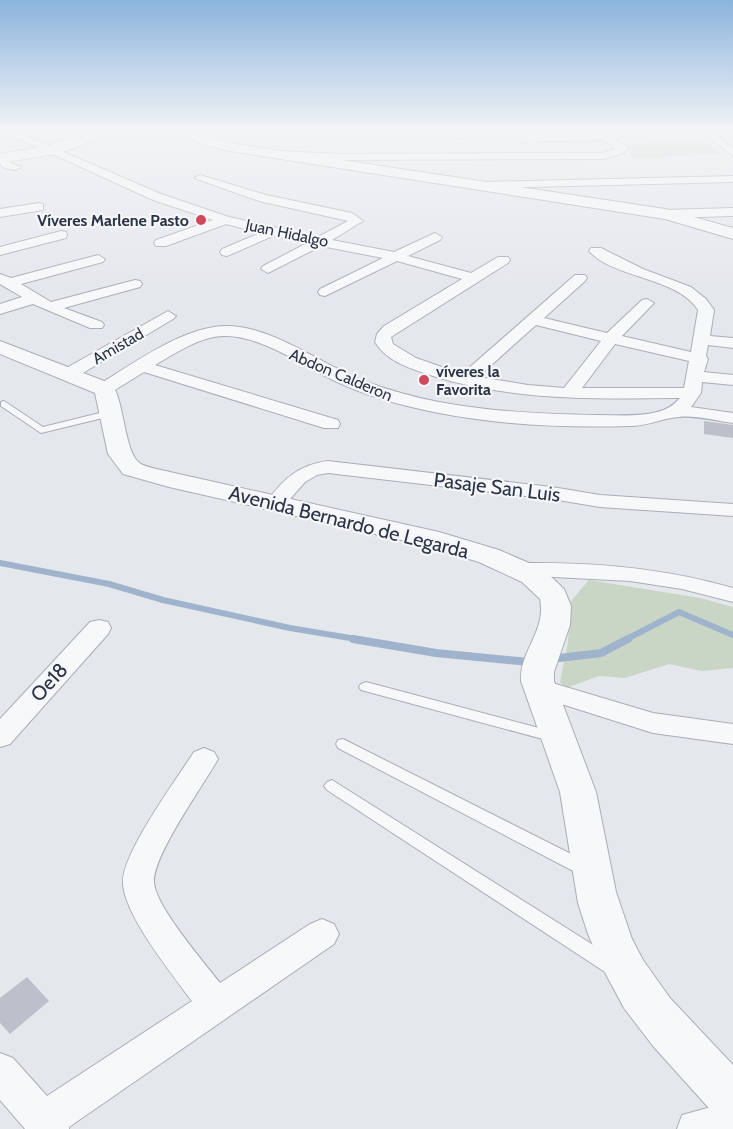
<svg xmlns="http://www.w3.org/2000/svg" width="733" height="1129" font-family="Cabin,sans-serif">
  <rect width="100%" height="100%" fill="#e4e7ec"/>
  <path fill="#c9d6c5" d="M 702,139 L 722,154 L 633,158 L 622,145 Z
    M 589,580 L 700,598 L 733,607 L 733,668 L 702,671 L 669,664 L 625,678 L 599,676 L 566,688 L 560,682 L 568,642 L 571,601 Z"/>
  <g fill="none" stroke-linecap="round" stroke-linejoin="round">
    <path stroke="#9fb4cc" stroke-width="6" d="M 0,563 L 109,584 L 163,600 L 290,628 L 362,640
      M 625,640 L 679,612 L 733,635"/>
    <path stroke="#9fb4cc" stroke-width="8" d="M 353,639 L 436,653 L 529,662
      M 551,659 L 601,653 L 628,639"/>
  </g>
  <path fill="#bbc0ca" d="M 704,421 L 733,425 L 733,438 L 704,434 Z
    M 27,977 L 49,1001 L 10,1034 L 0,1023 L 0,998 Z"/>
  <g fill="none" stroke-linecap="round" stroke-linejoin="round">
    <defs>
      <path id="service" d="M 4,401 L 43,427 L 112,410 L 117,413 L 115,415 L 41,433 L 1,406 L 1,402 Z
        M 366,682 L 554,732 L 559,733 L 561,737 L 559,741 L 554,742 L 361,690 L 359,687 L 361,684 Z
        M 343,739 L 591,864 L 593,869 L 591,874 L 585,876 L 579,874 L 338,748 L 336,744 L 338,740 Z
        M 332,780 L 617,960 L 620,966 L 617,972 L 611,974 L 605,972 L 327,790 L 324,786 L 327,782 Z"/>
      <path id="minor" d="M 2,131 L 15,131 L 161,194 L 229,217 L 318,237 L 348,221 L 259,201 L 194,178 L 200,175 L 266,195 L 352,213 L 363,221 L 332,240 L 394,252 L 435,233 L 442,237 L 440,240 L 408,256 L 471,273 L 498,257 L 508,257 L 510,260 L 508,263 L 391,337 L 393,344 L 416,358 L 462,374 L 575,275 L 585,275 L 587,278 L 585,281 L 544,318 L 607,333 L 642,300 L 647,299 L 654,303 L 622,336 L 691,352 L 698,310 C 678,277 614,279 589,251 L 591,248 L 601,248 L 643,269 L 691,287 L 706,299 L 714,310 L 710,336 L 733,338 L 733,348 L 708,345 L 706,356 L 708,359 L 704,372 L 733,375 L 733,385 L 702,382 L 701,393 L 691,407 L 733,413 L 733,423 C 716,421 695,415 679,417 C 663,418 648,426 630,426 C 567,428 501,425 439,413 C 404,406 368,397 335,381 C 304,366 261,336 226,336 C 202,335 176,353 155,365 L 338,420 L 340,424 L 338,428 L 324,428 L 144,372 L 110,393 L 98,393 L 95,389 L 98,385 C 133,364 182,327 225,326 C 271,325 322,365 364,381 C 388,390 413,397 439,402 C 491,412 545,414 598,415 C 617,415 638,417 657,412 C 666,410 673,406 680,398 C 596,399 514,401 433,376 C 412,369 387,362 375,342 L 377,334 L 384,326 L 462,279 L 397,261 L 325,296 L 320,295 L 318,292 L 320,289 L 383,258 L 321,246 L 268,273 L 261,269 L 263,266 L 307,243 L 273,236 L 227,256 L 222,255 L 220,252 L 222,249 L 260,233 L 226,224 L 166,246 L 156,246 L 154,243 L 156,240 L 213,220 L 153,200 ZM 536,325 L 601,341 L 564,388 L 528,385 L 478,377 ZM 615,344 L 689,361 L 684,388 L 582,388 Z
        M 387,131 C 405,131 457,126 470,135 L 465,138 L 392,134 Z
        M 593,131 L 604,131 L 627,148 L 624,153 L 604,159 L 342,160 L 276,157 L 271,154 L 276,151 L 342,154 L 603,153 L 616,149 L 604,140 L 522,142 L 517,139 L 522,136 L 596,134 Z
        M 701,131 L 712,131 L 733,148 L 733,156 Z
        M 0,155 L 5,156 L 11,163 L 21,167 L 15,170 L 4,168 L 0,164 Z
        M 733,176 L 733,182 L 483,188 L 477,185 L 483,182 Z
        M 39,203 L 43,204 L 43,210 L 0,217 L 0,209 Z
        M 733,208 L 733,216 L 665,218 L 659,214 L 665,210 Z
        M 61,231 L 66,232 L 67,235 L 66,238 L 0,255 L 0,247 Z
        M 98,255 L 105,259 L 103,262 L 21,284 L 51,302 L 135,280 L 140,281 L 142,284 L 140,287 L 64,308 L 102,322 L 104,325 L 102,328 L 90,328 L 33,304 L 0,314 L 0,304 L 22,297 L 0,284 L 0,274 L 11,278 Z
        M 168,311 L 176,316 L 173,319 L 73,379 L 61,379 L 58,375 L 61,371 Z
        M 328,461 L 552,487 L 600,495 L 733,504 L 733,516 L 600,507 L 552,499 L 328,473 L 317,475 L 305,482 L 283,507 L 276,509 L 269,507 L 266,503 C 283,479 298,465 328,461 Z
        M 524,563 C 595,562 664,568 733,588 L 733,602 L 682,589 L 630,581 L 516,575 L 513,570 L 516,565 Z
        M 99,620 L 108,622 L 111,628 L 108,634 L 10,744 L 0,747 L 0,719 L 90,622 Z
        M 539,679 L 653,713 L 733,724 L 733,744 L 653,733 L 530,694 L 526,688 L 530,682 Z
        M 204,748 L 214,752 L 218,759 C 203,786 153,855 154,882 C 155,906 204,962 220,983 L 310,924 L 322,919 L 334,924 L 339,934 L 334,944 L 69,1127 L 69,1129 L 25,1129 L 0,1100 L 0,1053 L 13,1058 L 47,1096 L 192,1001 C 172,974 125,916 123,884 C 120,856 178,777 194,752 Z
        M 733,1101 L 733,1129 L 677,1129 L 682,1115 Z"/>
      <path id="tertiary" d="M 88,131 L 103,131 C 83,153 29,159 0,162 L 0,154 L 48,146 Z
        M 182,131 C 199,131 213,139 230,143 L 665,209 L 733,228 L 733,239 L 665,219 L 230,151 L 197,143 Z
        M 0,341 L 112,384 C 125,403 124,455 141,464 C 151,469 164,470 174,473 L 439,532 L 499,550 L 543,569 L 564,589 L 571,606 L 570,625 L 554,672 L 554,681 L 596,792 L 616,892 L 632,939 L 643,960 L 670,998 L 733,1065 L 733,1123 L 716,1116 L 653,1046 L 624,1008 L 602,967 L 588,934 L 578,903 L 560,792 L 521,681 C 519,652 547,630 540,599 L 522,582 L 479,562 L 419,544 L 169,487 L 123,474 L 108,454 L 95,393 L 0,354 Z"/>
    </defs>
    <use href="#service" stroke="#a9aeb7" stroke-width="2"/>
    <use href="#minor" stroke="#a9aeb7" stroke-width="2"/>
    <use href="#tertiary" stroke="#a9aeb7" stroke-width="2"/>
    <use href="#service" fill="#f7f8fa" fill-rule="evenodd"/>
    <use href="#minor" fill="#f7f8fa" fill-rule="evenodd"/>
    <use href="#tertiary" fill="#f7f8fa" fill-rule="evenodd"/>
  </g>
  <linearGradient id="sky" x2="0" y2="1"><stop stop-color="#8bb4dd"/><stop offset="0.45" stop-color="#f3f4f6"/><stop offset="1" stop-color="#f3f4f6" stop-opacity="0"/></linearGradient>
  <rect width="733" height="289" fill="url(#sky)"/>
  <g fill="#d1495b" stroke="#f4f6f9" stroke-width="2">
    <circle cx="201" cy="220" r="6"/>
    <circle cx="424" cy="380" r="6"/>
  </g>
  <g text-anchor="middle" dominant-baseline="central" stroke-width="4.5" stroke-linejoin="round" paint-order="stroke">
    <g font-size="16" font-weight="bold" fill="#2b3445" stroke="#f4f6f9" text-anchor="end">
      <text x="189" y="220">Víveres Marlene Pasto</text>
      <text x="436" y="371" text-anchor="start">víveres la<tspan x="436" dy="18">Favorita</tspan></text>
    </g>
    <g font-size="16" fill="#2b3445" stroke="#f4f6f9">
      <text transform="translate(287 233) rotate(12)">Juan Hidalgo</text>
      <text transform="translate(118 346) rotate(-30)">Amistad</text>
      <text transform="translate(341 375) rotate(23)">Abdon Calderon</text>
    </g>
    <g font-size="20" fill="#2b3445" stroke="#f4f6f9">
      <text transform="translate(497 487) rotate(7)">Pasaje San Luis</text>
      <text transform="translate(349 522) rotate(14)">Avenida Bernardo de Legarda</text>
      <text transform="translate(49 682) rotate(-48)">Oe18</text>
    </g>
  </g>
</svg>
